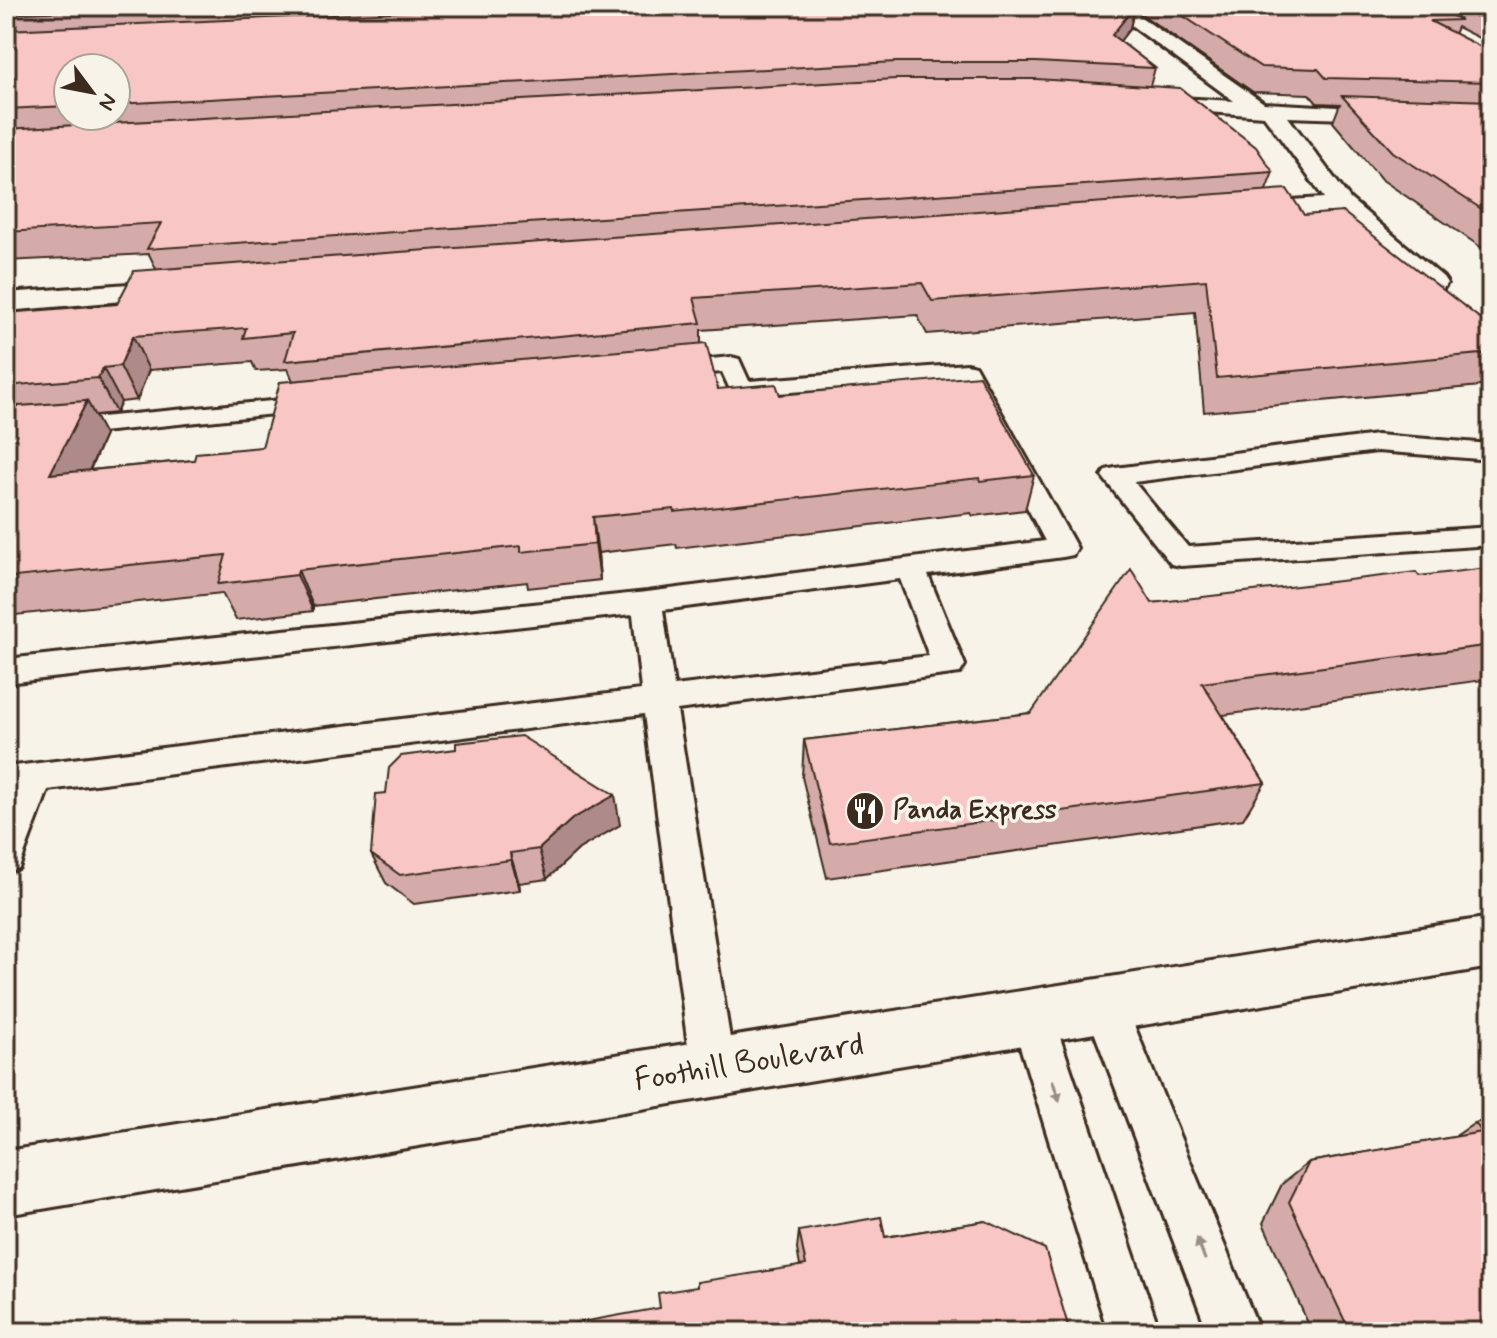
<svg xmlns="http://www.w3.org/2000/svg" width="1497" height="1338" font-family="Mynerve,sans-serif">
  <rect width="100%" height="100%" fill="#f7f3e8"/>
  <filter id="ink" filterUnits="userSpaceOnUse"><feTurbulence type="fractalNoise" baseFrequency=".0125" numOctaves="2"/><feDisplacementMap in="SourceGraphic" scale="16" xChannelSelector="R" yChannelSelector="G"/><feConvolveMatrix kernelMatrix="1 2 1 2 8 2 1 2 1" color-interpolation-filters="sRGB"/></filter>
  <g filter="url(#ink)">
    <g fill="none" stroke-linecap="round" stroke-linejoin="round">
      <defs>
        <path id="service" d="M 731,357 L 739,359 L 749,381 L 967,364 L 975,366 L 1077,548 L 1073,555 L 1063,557 L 928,575 L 965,665 L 960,673 L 677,710 L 735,1069 L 728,1084 L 713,1091 L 698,1084 L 691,1069 L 644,714 L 48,790 L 19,868 L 6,873 L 6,807 L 11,795 L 6,795 L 6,767 L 641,690 L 633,614 L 6,683 L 6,659 L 647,592 L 1045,541 L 959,379 L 740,396 L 732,394 L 722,372 L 670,377 L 662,375 L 658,370 L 662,365 L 670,363 ZM 900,579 L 929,656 L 674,686 L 663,610 Z
          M 313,397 L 322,399 L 325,404 L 322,409 L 6,442 L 6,426 Z
          M 1377,435 L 1491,444 L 1491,460 L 1377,451 L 1134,482 L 1188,547 L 1491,527 L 1491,545 L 1181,566 L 1171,564 L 1102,476 L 1106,470 L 1115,468 Z
          M 1105,985 L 1120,991 L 1260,1332 L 1208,1332 L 1084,1005 L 1090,991 Z
          M 1032,997 L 1047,1003 L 1053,1017 L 1160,1332 L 1108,1332 L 1011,1017 L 1017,1003 Z"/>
        <path id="minor" d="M 1105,6 L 1125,6 L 1264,103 L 1356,108 L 1491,110 L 1491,124 L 1288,117 L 1350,199 L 1443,277 L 1447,283 L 1443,289 L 1433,292 L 1423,289 L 1335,212 L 1241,219 L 1232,216 L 1228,211 L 1232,206 L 1241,203 L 1324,198 L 1264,116 L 1135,107 L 1132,102 L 1135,97 L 1143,96 L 1234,101 Z
          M 183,280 L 193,283 L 197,289 L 193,295 L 6,311 L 6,293 Z"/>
        <path id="primary" d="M 1491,917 L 1491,967 L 6,1215 L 6,1151 Z"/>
      </defs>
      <use href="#service" stroke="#3b2a1e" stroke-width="6"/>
      <use href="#minor" stroke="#3b2a1e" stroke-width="6"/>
      <use href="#primary" stroke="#3b2a1e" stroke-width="6"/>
      <use href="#service" fill="#f7f3e8" fill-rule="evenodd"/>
      <use href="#minor" fill="#f7f3e8" fill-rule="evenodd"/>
      <use href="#primary" fill="#f7f3e8" fill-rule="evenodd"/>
    </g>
    <path fill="#d5aba9" stroke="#3b2a1e" stroke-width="2" fill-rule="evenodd" d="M 6,6 L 1491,6 L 1491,40 L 1485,41 L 1457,27 L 1454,34 L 1491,52 L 1491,265 L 1484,260 L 1488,252 L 1381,179 L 1333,122 L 1340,104 L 1317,103 L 1309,94 L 1253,92 L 1134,9 L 1130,28 L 1120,41 L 1155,68 L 1150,86 L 1273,172 L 1266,190 L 1304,215 L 1491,327 L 1491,385 L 1204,412 L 1195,312 L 927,334 L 917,315 L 701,330 L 701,343 L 718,389 L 780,395 L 1034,475 L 1025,510 L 973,516 L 971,513 L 677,548 L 676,544 L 598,553 L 600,580 L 528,588 L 527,582 L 313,606 L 313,611 L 236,620 L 222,593 L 6,616 L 6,313 L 117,304 L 156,269 L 149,254 L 6,261 ZM 68,68 L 116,68 L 116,116 L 68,116 ZM 252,362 L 256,371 L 288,369 L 293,381 L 262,447 L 194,460 L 90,470 L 105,435 L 94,415 L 116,413 L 121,402 L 137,400 L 149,370 Z
      M 1491,572 L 1491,679 L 1223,715 L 1265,783 L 1243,819 L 827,878 L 802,777 L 804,740 L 1031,713 L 1152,603 L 1419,576 Z
      M 620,825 L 579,849 L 547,879 L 519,883 L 520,890 L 414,904 L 386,883 L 371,854 Z
      M 1491,1119 L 1491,1332 L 1312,1332 L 1263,1223 L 1282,1184 L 1309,1162 L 1454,1137 L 1475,1123 Z
      M 986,1221 L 660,1308 L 697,1287 L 800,1266 L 797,1249 L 799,1231 L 885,1237 Z"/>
    <path fill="#ae8b8a" stroke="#3b2a1e" stroke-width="2" d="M 1135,6 L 1130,28 L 1107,58 L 1112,35 Z
      M 133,336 L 149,370 L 137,400 L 120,366 Z
      M 103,368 L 121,402 L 116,413 L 98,378 Z
      M 87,401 L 105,435 L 72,509 L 50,474 Z
      M 593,517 L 598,553 L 600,580 L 595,544 Z
      M 298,570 L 313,606 L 313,611 L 297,575 Z
      M 615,795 L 620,825 L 579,849 L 547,879 L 539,849 L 572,819 Z
      M 510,853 L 519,883 L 520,890 L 511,860 Z"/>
    <path fill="#f8c7c5" stroke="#3b2a1e" stroke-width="2" d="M 6,6 L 175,6 L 6,14 Z
      M 530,6 L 1135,6 L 1112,35 L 1155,68 L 1036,62 L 896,62 L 116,104 L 116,68 L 68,68 L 68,106 L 6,109 L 6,30 Z
      M 1168,6 L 1433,6 L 1461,20 L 1430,21 L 1491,52 L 1491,82 L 1326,78 L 1318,69 L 1261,67 Z
      M 1470,6 L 1491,6 L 1491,16 Z
      M 896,79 L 1036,79 L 1180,88 L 1256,147 L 1273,172 L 147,249 L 161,223 L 6,232 L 6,129 Z
      M 1342,96 L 1491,101 L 1491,215 L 1393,152 Z
      M 1287,189 L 1304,215 L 1343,212 L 1491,327 L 1491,353 L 1217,378 L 1206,280 L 932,301 L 922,283 L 694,298 L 701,323 L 285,361 L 293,333 L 243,338 L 246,328 L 133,336 L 120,366 L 103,368 L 98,378 L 6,386 L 6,313 L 117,304 L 134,271 Z
      M 706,343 L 718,389 L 776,384 L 780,395 L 979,376 L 1034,475 L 980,481 L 979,478 L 675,512 L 674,509 L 593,517 L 595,544 L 521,552 L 521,546 L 298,570 L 297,575 L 218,584 L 226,555 L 6,578 L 6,407 L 87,401 L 50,474 L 194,460 L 196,453 L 262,447 L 280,382 Z
      M 1487,568 L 1491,572 L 1491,645 L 1202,683 L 1265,783 L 830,843 L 804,740 L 1031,713 L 1131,569 L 1152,603 L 1416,572 L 1419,576 Z
      M 521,736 L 615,795 L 572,819 L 539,849 L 510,853 L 511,860 L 400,875 L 371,854 L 376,794 L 386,793 L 389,768 L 401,756 L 456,749 L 456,743 Z
      M 1491,1119 L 1491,1332 L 1350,1332 L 1289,1202 L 1309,1162 L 1482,1132 L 1475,1123 Z
      M 881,1217 L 885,1237 L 986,1221 L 1045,1249 L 1070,1332 L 526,1332 L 660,1308 L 658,1293 L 697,1287 L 697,1282 L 806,1265 L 799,1231 Z"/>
    <defs><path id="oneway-solid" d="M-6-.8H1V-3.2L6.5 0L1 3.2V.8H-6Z" transform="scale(2)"/></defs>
    <g fill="#998e83">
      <use href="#oneway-solid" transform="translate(1056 1091) rotate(72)"/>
      <use href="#oneway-solid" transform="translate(1201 1249) rotate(-111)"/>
    </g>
  </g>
  <defs>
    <symbol id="restaurant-disc" viewBox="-11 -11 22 22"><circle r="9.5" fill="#3b2a1e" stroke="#f7f3e8"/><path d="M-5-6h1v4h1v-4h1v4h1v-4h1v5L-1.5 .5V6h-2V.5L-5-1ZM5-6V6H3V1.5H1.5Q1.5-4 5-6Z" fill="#fff"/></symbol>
  </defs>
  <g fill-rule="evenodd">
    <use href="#restaurant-disc" x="843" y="789" width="44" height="44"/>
  </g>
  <g text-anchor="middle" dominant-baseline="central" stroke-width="7" stroke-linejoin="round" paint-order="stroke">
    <g font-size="26" font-weight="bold" fill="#3b2a1e" stroke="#f7f3e8" text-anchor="start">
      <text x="893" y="811">Panda Express</text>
    </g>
    <g font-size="32" fill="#3b2a1e" stroke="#f7f3e8">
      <text transform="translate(749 1063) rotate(-9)">Foothill Boulevard</text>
    </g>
  </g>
  <rect width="1497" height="1338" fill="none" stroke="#f7f3e8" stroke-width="32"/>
  <rect x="16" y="16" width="1465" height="1306" fill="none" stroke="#3b2a1e" stroke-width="3" filter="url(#ink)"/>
  <g transform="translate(92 92) rotate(122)"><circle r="38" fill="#f7f3e8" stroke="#aca397" stroke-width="2"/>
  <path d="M0-6L14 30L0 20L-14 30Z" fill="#3b2a1e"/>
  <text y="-12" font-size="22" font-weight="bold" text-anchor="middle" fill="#3b2a1e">N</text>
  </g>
</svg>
